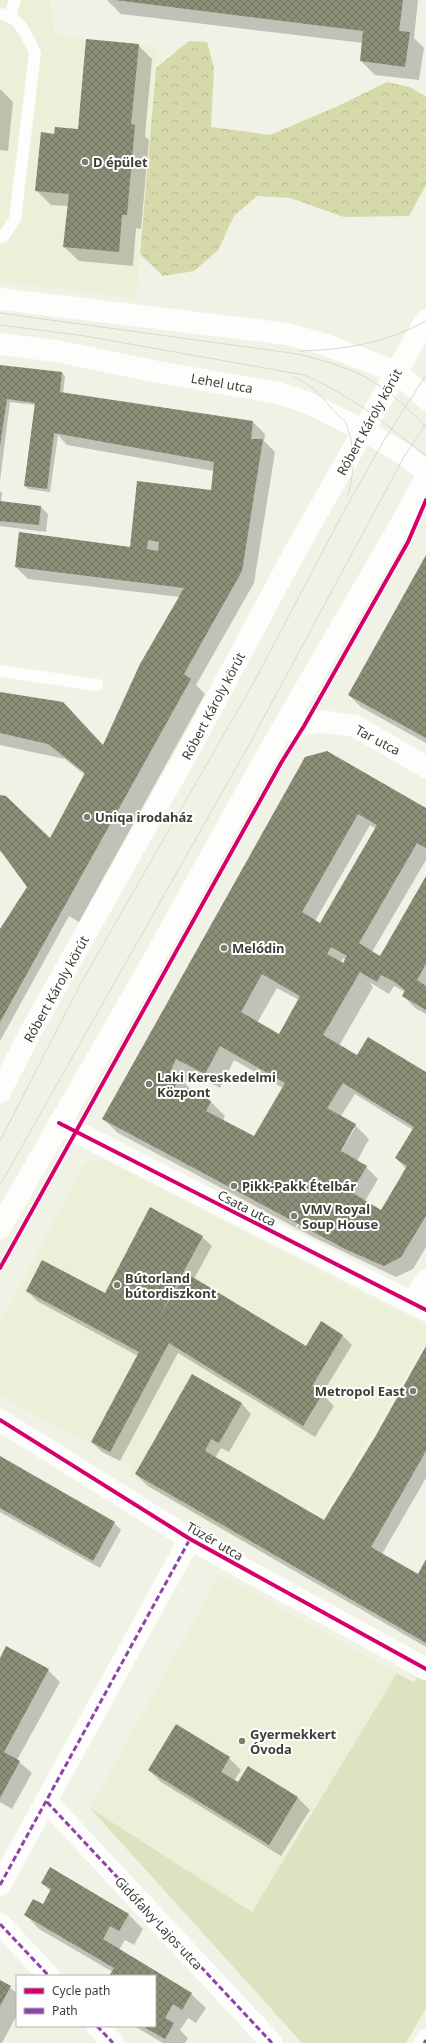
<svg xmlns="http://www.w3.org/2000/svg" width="426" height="2043" font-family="'Noto Sans',sans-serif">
  <defs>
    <pattern id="forest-crowns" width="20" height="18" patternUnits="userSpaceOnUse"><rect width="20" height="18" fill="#d6daaa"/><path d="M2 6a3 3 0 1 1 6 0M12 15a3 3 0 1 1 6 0" fill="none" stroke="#b9bc93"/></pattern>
    <pattern id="building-cross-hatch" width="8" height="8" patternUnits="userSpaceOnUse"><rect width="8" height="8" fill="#8c8e77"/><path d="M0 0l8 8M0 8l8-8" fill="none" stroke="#747562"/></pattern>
  </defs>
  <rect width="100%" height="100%" fill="#f0f2e5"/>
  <path fill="#edf0d9" d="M 0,0 L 50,0 L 55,35 L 157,46 L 136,299 L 0,281 Z
    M 103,1159 L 426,1326 L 426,1342 L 323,1516 L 307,1507 L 276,1560 L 291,1570 L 129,1476 L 134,1468 L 0,1396 L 0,1324 L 85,1162 Z
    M 220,1574 L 397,1673 L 252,1912 L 90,1808 Z"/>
  <path fill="#dee2c1" d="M 397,1673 L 414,1682 L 418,1676 L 426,1680 L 426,2008 L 406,2043 L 302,2043 L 90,1808 L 252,1912 Z"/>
  <path fill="url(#forest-crowns)" d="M 189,41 L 207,42 L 214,68 L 211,127 L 270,135 L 336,107 L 387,82 L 410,87 L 426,97 L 426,185 L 409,216 L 344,217 L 290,198 L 257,196 L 234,216 L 218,250 L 194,271 L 163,276 L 140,254 L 156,68 Z"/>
  <path fill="#0003" fill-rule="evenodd" d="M 107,0 L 418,0 L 414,38 L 424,48 L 419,80 L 375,75 L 361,61 L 363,43 L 121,14 Z
    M 138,45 L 152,59 L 145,136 L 149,140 L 141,229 L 136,228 L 133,266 L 79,261 L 64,247 L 68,206 L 51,205 L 36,190 L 55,135 L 78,130 Z
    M 0,89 L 13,102 L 8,151 L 0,150 Z
    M 0,366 L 62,373 L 65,376 L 63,394 L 253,422 L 265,434 L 264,441 L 275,452 L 254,583 L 196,685 L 205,694 L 79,922 L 69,916 L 0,1041 L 0,932 L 29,887 L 3,853 L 0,852 L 0,796 L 51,840 L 85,775 L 65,759 L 0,745 L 0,693 L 106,749 L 180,597 L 28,579 L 16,567 L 130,548 L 212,491 L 214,471 L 67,445 L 58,435 L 50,492 L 28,489 L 25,486 L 35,405 L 10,402 L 0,481 Z
    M 0,491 L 2,493 L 1,502 L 41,507 L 48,514 L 46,532 L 0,526 Z
    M 426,557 L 426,743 L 361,707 L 349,695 Z
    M 305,758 L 426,809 L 426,860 L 372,952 L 380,957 L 426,878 L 426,1014 L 415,1008 L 403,996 L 405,992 L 394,986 L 389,994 L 369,982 L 373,987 L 339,1046 L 362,1059 L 426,1073 L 426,1247 L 413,1269 L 396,1277 L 313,1237 L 118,1133 L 103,1119 ZM 370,825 L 376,829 L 321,924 L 315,921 ZM 343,958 L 346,960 L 343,964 L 341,963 ZM 277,988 L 299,1000 L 279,1035 L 257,1023 ZM 234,1060 L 283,1088 L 255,1138 L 223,1121 L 225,1116 L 211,1102 L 193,1093 L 185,1083 L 191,1072 L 220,1088 ZM 355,1094 L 413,1130 L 396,1158 L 406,1169 L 382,1211 L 365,1201 L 378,1179 L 366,1167 L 357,1161 L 369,1139 L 355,1125 L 341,1116 ZM 353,1128 L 355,1128 L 296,1229 L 295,1228 Z
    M 202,1237 L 212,1246 L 194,1279 L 306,1347 L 342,1335 L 352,1345 L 322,1394 L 334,1406 L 315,1437 L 178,1353 L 120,1461 L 102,1452 L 92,1442 L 138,1356 L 37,1301 L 27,1291 L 105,1294 Z
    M 426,1348 L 426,1478 L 382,1554 L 418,1575 L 426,1561 L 426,1647 L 148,1486 L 136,1474 L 193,1376 L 242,1404 L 251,1414 L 229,1452 L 221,1448 L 215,1458 L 324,1521 L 376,1437 Z
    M 0,1457 L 114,1523 L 121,1530 L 100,1568 L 0,1512 Z
    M 0,1660 L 48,1670 L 60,1682 L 17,1760 L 32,1773 L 12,1809 L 0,1802 Z
    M 229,1758 L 241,1770 L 234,1781 L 239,1783 L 248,1767 L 298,1798 L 310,1810 L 281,1856 L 161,1782 L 149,1770 Z
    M 50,1868 L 129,1915 L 143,1929 L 134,1945 L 125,1940 L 119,1950 L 191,1994 L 206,2008 L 196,2023 L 188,2018 L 180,2030 L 188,2038 L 185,2043 L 163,2043 L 134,2026 L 155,2026 L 155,1976 L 111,1976 L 113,1972 L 39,1929 L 25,1914 L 43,1906 L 51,1892 L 42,1883 Z
    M 0,1981 L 17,1993 L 17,2015 L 2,2043 L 0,2043 Z"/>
  <path fill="url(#building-cross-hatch)" fill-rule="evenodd" d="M 115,0 L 403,0 L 399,31 L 410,32 L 405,67 L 360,61 L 363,31 Z
    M 86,39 L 139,44 L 131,124 L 135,125 L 127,215 L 122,215 L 119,252 L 63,247 L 69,194 L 35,191 L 41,132 L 54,134 L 55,127 L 78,129 Z
    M 0,365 L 62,372 L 60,392 L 253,421 L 251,439 L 263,439 L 242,571 L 184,674 L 191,679 L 0,1022 L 0,929 L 27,887 L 0,850 L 0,795 L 6,796 L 50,838 L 85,773 L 48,744 L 0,733 L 0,692 L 63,702 L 103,745 L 140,664 L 184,588 L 15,567 L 19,532 L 130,547 L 137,481 L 211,490 L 214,462 L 54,433 L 47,489 L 24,486 L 35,403 L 7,399 L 0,446 ZM 148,540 L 159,542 L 158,551 L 147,549 Z
    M 0,501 L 41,506 L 39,525 L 0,521 Z
    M 426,555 L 426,738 L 348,695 Z
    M 327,751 L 426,808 L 426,848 L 417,843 L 359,943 L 380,956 L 426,876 L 426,964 L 417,980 L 426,986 L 426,1010 L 402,996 L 405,990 L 393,981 L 381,975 L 377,982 L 360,972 L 323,1035 L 357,1055 L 368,1037 L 426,1072 L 426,1216 L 401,1257 L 384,1266 L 347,1250 L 102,1119 L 305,757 ZM 358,814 L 377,825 L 320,923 L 302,912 ZM 331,947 L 347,956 L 343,963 L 327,954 ZM 262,974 L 300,996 L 279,1034 L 241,1012 ZM 220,1046 L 285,1083 L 254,1136 L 206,1111 L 211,1101 L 187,1088 L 182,1097 L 172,1092 L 180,1077 L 170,1072 L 176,1059 L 205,1074 ZM 343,1083 L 414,1127 L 395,1158 L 407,1166 L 381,1210 L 351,1192 L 367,1166 L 341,1151 L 356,1124 L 327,1108 Z
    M 150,1207 L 203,1236 L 159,1317 L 186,1273 L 306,1346 L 321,1321 L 343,1335 L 312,1386 L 323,1393 L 303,1426 L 169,1343 L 110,1452 L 91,1442 L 139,1352 L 26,1291 L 42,1260 L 105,1293 Z
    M 426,1346 L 426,1451 L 371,1547 L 418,1574 L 426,1559 L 426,1643 L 135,1474 L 192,1374 L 242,1403 L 219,1443 L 211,1439 L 205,1451 L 324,1520 L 375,1437 Z
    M 0,1456 L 115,1522 L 93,1561 L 0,1508 Z
    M 6,1646 L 49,1669 L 4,1752 L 20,1761 L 0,1798 L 0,1658 Z
    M 176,1724 L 230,1757 L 221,1772 L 238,1782 L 248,1766 L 298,1797 L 269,1845 L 148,1770 Z
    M 50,1867 L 129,1914 L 119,1931 L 110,1926 L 103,1939 L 192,1993 L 182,2010 L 173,2004 L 165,2018 L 174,2023 L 165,2039 L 142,2026 L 155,2026 L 155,1976 L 109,1976 L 114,1968 L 24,1915 L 33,1899 L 43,1904 L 51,1889 L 41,1883 Z
    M 0,1980 L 11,1986 L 0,2006 Z"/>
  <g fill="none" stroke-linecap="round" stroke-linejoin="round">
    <path stroke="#fdfdfb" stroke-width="12" d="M 0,14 C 20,16 27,36 35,53 L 15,219 L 3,237 L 0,237
      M 10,15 L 15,0
      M 0,671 L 97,685"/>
    <path stroke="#fdfdfb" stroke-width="22" d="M 281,732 L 319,721 L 355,726 L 426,767
      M 59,1123 L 426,1310
      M 412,1303 L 426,1280
      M 0,1420 L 190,1539 L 426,1669
      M 47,1802 L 272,2043
      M 0,1885 L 190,1539
      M 0,1924 L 49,1976
      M 97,2026 L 113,2043
      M 424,2043 L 426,2040"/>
    <path stroke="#fdfdfb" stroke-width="22" d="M 0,299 L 288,334 L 323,344 L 397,372 L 426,399
      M 0,344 L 56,351 L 158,372 L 278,393 L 306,402 L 363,430 L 405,455 L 426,471"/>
    <path stroke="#fdfdfb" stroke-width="22" d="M 0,1092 L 31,1031 L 195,739 L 291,559 L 426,320
      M 0,1228 L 150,966 L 267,755 L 401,524 L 426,477"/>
    <path stroke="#d7d8d4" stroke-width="1" d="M 0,313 L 298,354 C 359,369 382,381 426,427
      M 0,325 L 85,336 L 304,375 C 349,394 388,425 426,456
      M 299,351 C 344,350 386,343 426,321
      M 294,377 C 318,388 323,400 340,417 C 342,419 345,420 346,423 C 355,447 355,471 348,495
      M 0,1141 L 81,983 L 254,682 L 344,511 L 383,442 L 426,375
      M 0,1185 L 249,745 L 405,455 L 426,424"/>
    <path stroke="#8e44ad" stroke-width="3" stroke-dasharray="6 3" stroke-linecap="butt" d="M 47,1802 L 272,2043
      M 0,1885 L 190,1539
      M 0,1924 L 49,1976
      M 97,2026 L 113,2043
      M 424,2043 L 426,2040"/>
    <defs>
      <path id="cycleway" d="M 59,1123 L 426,1310
        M 0,1268 L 281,763 L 304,726 L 408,542 L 426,500
        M 0,1420 L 190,1539 L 426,1669"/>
    </defs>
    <use href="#cycleway" stroke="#fff" stroke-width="6"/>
    <use href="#cycleway" stroke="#d6006c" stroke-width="4"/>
  </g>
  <g fill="#7c7d73" stroke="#fff" stroke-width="1.5">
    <circle cx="85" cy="162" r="4"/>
    <circle cx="87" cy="817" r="4"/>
    <circle cx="224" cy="948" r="4"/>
    <circle cx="149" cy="1084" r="4"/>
    <circle cx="234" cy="1186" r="4"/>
    <circle cx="294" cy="1216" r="4"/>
    <circle cx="117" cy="1285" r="4"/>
    <circle cx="413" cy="1391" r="4"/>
    <circle cx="242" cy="1741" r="4"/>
  </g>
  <g text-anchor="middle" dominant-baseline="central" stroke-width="4" stroke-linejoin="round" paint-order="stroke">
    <g font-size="13" font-weight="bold" fill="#3d3e35" stroke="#fff" text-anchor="start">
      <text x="93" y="162">D épület</text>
      <text x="95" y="817">Uniqa irodaház</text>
      <text x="232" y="948">Melódin</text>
      <text x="157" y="1077">Laki Kereskedelmi<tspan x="157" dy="15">Központ</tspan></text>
      <text x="242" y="1186">Pikk-Pakk Ételbár</text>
      <text x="302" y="1209">VMV Royal<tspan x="302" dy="15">Soup House</tspan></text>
      <text x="125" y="1278">Bútorland<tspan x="125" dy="15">bútordiszkont</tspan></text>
      <text x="405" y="1391" text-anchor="end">Metropol East</text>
      <text x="250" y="1734">Gyermekkert<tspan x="250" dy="15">Óvoda</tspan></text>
    </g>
    <g font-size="13" fill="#3d3e35" stroke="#fff">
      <text transform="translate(222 383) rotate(10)">Lehel utca</text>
      <text transform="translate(369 422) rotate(-61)">Róbert Károly körút</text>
      <text transform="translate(213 706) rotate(-62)">Róbert Károly körút</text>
      <text transform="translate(378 740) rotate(28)">Tar utca</text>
      <text transform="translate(56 989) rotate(-61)">Róbert Károly körút</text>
      <text transform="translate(247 1208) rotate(27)">Csata utca</text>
      <text transform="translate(215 1541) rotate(30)">Tüzér utca</text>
      <text transform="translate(159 1923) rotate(47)">Gidófalvy Lajos utca</text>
    </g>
  </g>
  <rect x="16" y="1975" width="140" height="52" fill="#ffffff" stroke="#b1b2ae"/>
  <rect x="24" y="1988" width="20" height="6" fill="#d6006c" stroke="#b1b2ae"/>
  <text x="52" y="1995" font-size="12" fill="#3d3e35">Cycle path</text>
  <rect x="24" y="2008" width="20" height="6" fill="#8e44ad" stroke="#b1b2ae"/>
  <text x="52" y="2015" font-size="12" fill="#3d3e35">Path</text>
</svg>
